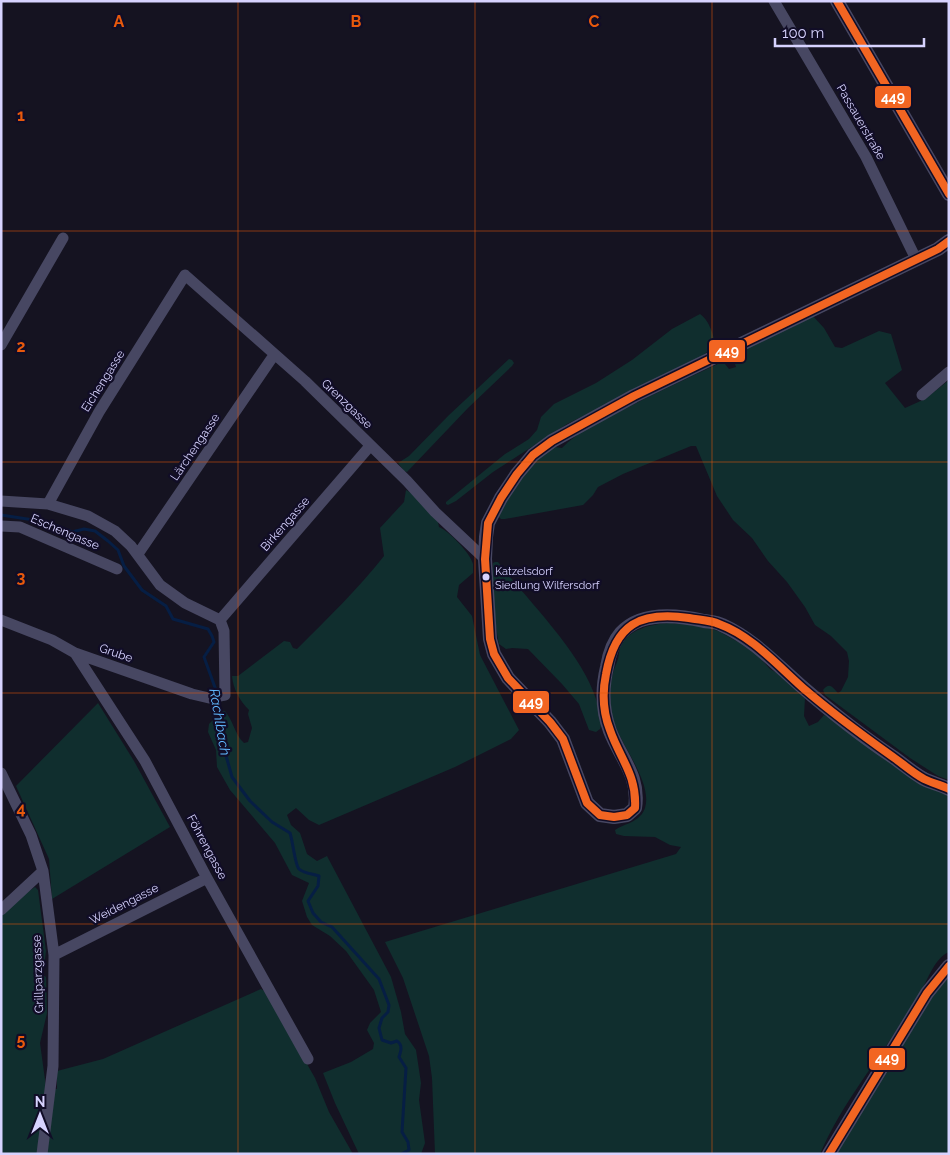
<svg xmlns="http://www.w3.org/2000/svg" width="950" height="1155" font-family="Raleway,sans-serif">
  <rect width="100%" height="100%" fill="#151321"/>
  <path fill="#102e2e" d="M 700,314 C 708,319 716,337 714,347 L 699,358 L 567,424 L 493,472 L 456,501 L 448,505 L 446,504 L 446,502 L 505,454 L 529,439 L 537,430 L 541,417 L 554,404 L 596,383 L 632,360 L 672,329 Z
    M 811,314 L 824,328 L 835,347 L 842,348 L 879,331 L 891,334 L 902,370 L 885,383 L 905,408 L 925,399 L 949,380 L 949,780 L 938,776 L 910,758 L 825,695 L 823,690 C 830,681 833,688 838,693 L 841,691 L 848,677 L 849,661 L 847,652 L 831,636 L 815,625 L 805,607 L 787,582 L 768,561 L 752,538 L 733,520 L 717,496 L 696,446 L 691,446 L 623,474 L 598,487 L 593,495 L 583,505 L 505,519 L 501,519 L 498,516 L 517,481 L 536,460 L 555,447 L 562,448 C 577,432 598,423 617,413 C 651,395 686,379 720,363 L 725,364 L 729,369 L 736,367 L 734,361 L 734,355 Z
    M 509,359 L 512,360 L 514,363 L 512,366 L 468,408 L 407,472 L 404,471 L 398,463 L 409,456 L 449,415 Z
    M 406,490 L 413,494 L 438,522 L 439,527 C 449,531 471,554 473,564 C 473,567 473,570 473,573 L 459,585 L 457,597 L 472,616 L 480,655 L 519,730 L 511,739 L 455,767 L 319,825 L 309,820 L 296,808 L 287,815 L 291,825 L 300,833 L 307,854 L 317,861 L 327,856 L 391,977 L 401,1012 L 405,1034 L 416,1050 L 421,1083 L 419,1100 L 425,1143 L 421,1154 L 359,1154 L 335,1103 L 323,1073 L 351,1062 L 373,1049 L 374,1043 L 367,1030 L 370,1023 L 381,1012 L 374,990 L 369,983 L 346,951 L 330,936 L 312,925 L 307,917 L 302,901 L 309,883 L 292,875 L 275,843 L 230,790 L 217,767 L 216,750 L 208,732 L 209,724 L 213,720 L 212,711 L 225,711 C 233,720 235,735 244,743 L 248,742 L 252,728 L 248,714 L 249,710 C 240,701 233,689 232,676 L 238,676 L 284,641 L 290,642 L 293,648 L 297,649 C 327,619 358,589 384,556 L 380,528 L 404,502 Z
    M 495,562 L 498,562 C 529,602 581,652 596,699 C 599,708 600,717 601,726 L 600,729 L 596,732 L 589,730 L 579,704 L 562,684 L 528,649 L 512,648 L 506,649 L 499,644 C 494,618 491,590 493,563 Z
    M 669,623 L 702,626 L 718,631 L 740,643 L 758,656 L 770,669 L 786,678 L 805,698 L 804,716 L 809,726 L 818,722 L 824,715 L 834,720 L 949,793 L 949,952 C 934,958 927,982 919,995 C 888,1049 845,1096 820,1154 L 435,1154 L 432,1078 L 429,1056 L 403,978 L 385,942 L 676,854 L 681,847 L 670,845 L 655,837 L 624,836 L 616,834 L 615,830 C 626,823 640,822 645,808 C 653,782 620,745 613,719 C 610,706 609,690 612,677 C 613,671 616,665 618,659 C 619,655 619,651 620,647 C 628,629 652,624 669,623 Z
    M 98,703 L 134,761 L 170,827 L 52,899 L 49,859 L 16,786 Z
    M 35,887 L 38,890 L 46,951 L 43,975 L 46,977 L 47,1013 L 40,1043 L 46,1087 L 57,1089 L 57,1071 L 103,1059 L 261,989 L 266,992 L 315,1078 L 329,1112 L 353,1154 L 1,1154 L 1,915 L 23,895 Z
    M 949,972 L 949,1154 L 834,1154 L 891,1058 Z"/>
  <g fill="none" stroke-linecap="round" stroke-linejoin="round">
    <path stroke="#061e44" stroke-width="3" d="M 1,515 L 47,522 L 72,532 L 84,529 L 95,531 L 108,541 L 118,550 L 124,566 L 142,590 L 166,606 L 173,619 L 208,629 L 212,636 L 214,642 L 204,657 L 217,693
      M 218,699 L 221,713 L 218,726 L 223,737 L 225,752 L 232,777 L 250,801 L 272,822 L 290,833 C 293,842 295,865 299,869 C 303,873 313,874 319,876 L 318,886 L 308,901 L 313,913 L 321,922 L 332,927 L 379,979 L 389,1005 L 388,1012 L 382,1018 L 379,1028 L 382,1040 L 391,1043 L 397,1041 C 403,1045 401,1051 399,1057 L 406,1068 L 402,1132 L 408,1142 L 409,1150 L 401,1154"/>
    <path stroke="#474762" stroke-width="11" d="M 774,1 L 866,157 L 916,259
      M 1,345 L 63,238
      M 922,395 L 949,372
      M 1,501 L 48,504 L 88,516 L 115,531 L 131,546 L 160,585 L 185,603 L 220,620 L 224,631 L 225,695 L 209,698 L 192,694 L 75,653 L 52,640 L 1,620
      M 48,504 L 99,412 L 185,275 L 305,381 L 407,481 L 435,512 L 485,559
      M 1,526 L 20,527 L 117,569
      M 138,554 L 274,355
      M 220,620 L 370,446
      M 75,653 L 145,761 L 207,878 L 308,1059
      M 1,773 L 31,835 L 43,871 L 54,955 L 53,1066 L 42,1154
      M 1,910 L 43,871
      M 54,955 L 207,878"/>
    <path stroke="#474762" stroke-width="14" d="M 837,1 L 949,194
      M 949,241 L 938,249 L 634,396 L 552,441 L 533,455 L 517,474 L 501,498 L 488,523 L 486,537 L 485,559 L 490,639 L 494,654 L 508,678 L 550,722 L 563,739 L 587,803 L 600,815 L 614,817 L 627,815 L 635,808 C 640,776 621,759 610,731 C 602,710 602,688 607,667 C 609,655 613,642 621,633 C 641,611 678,615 704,621 C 710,622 717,622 722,625 C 753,639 775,663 800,685 C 830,711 860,735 893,757 C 903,764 913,773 924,779 C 932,783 941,785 949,789
      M 829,1154 L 927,993 L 949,966"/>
    <defs>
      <path id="bus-1" d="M 837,1 L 949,194
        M 949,241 L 938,249 L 634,396 L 552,441 L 533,455 L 517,474 L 501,498 L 488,523 L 485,559 L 490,639 L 494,654 L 508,678 L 550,722 L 563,739 L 587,803 L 600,815 L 614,817 L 627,815 L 635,808 C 637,775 620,759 610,730 C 603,712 602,693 606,674 C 615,624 640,611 689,618 C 699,620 710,620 719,624 C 752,636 777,665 803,688 C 832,713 862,735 893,757 C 903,764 913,773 924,779 C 932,783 941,785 949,789
        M 829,1154 L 927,993 L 949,966"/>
    </defs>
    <use href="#bus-1" stroke="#110d27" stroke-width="11"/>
    <use href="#bus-1" stroke="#f26522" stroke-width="8"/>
  </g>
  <path fill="none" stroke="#e8590c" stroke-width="1" stroke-opacity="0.55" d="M 238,1 L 238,1154M 475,1 L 475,1154M 712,1 L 712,1154M 1,231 L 949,231M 1,462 L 949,462M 1,693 L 949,693M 1,924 L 949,924"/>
  <circle fill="#d7d3ff" stroke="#110d27" stroke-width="2" cx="486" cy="577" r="4.5"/>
  <g text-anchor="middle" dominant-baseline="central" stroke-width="4.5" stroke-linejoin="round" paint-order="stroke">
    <g font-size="11" fill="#d7d3ff" stroke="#110d27" text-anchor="start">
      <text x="495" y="571">Katzelsdorf<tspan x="495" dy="14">Siedlung Wilfersdorf</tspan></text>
    </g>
    <g font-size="12" fill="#d7d3ff" stroke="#110d27">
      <text transform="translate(861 122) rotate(60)">Passauerstraße</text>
      <text transform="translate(103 381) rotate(-58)">Eichengasse</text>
      <text transform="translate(347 404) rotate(44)">Grenzgasse</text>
      <text transform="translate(195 447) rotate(-56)">Lärchengasse</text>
      <text transform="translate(285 524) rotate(-49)">Birkengasse</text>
      <text transform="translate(65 532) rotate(23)">Eschengasse</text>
      <text transform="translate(116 653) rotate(19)">Grube</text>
      <text transform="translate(207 847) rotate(62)">Föhrengasse</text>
      <text transform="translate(124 904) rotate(-27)">Weidengasse</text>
      <text transform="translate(38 974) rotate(-92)">Grillparzgasse</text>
    </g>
    <g font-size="14" font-style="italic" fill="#61b9ff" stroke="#110d27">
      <text transform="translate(220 722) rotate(80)">Rachlbach</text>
    </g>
  </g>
  <g font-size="16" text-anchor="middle" font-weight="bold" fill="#e8590c" stroke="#110d27" stroke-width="4.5" stroke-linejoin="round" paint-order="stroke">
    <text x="119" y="27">A</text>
    <text x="356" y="27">B</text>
    <text x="594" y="27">C</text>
    <text x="21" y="121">1</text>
    <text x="21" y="352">2</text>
    <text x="21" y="583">3</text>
    <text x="21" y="814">4</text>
    <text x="21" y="1045">5</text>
  </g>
  <g stroke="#110d27" stroke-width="2">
    <rect x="874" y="85" width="38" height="24" rx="5" fill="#f26522"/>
    <rect x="708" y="339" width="38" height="24" rx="5" fill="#f26522"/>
    <rect x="512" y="690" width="38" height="24" rx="5" fill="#f26522"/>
    <rect x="868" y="1047" width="38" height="24" rx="5" fill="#f26522"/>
  </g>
  <g font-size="14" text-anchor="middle" font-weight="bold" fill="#fff">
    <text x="893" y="102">449</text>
    <text x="727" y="356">449</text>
    <text x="531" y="707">449</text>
    <text x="887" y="1063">449</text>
  </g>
  <rect width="950" height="1155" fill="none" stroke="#d7d3ff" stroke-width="5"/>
  <g transform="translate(40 1115)" stroke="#110d27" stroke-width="4" paint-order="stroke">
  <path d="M0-4L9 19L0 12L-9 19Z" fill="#d7d3ff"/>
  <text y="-8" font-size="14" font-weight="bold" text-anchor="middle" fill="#d7d3ff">N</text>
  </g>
  <path d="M775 38v8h149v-8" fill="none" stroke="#d7d3ff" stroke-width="2.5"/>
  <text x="782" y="38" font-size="15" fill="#d7d3ff" stroke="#110d27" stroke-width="4" paint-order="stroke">100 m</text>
</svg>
